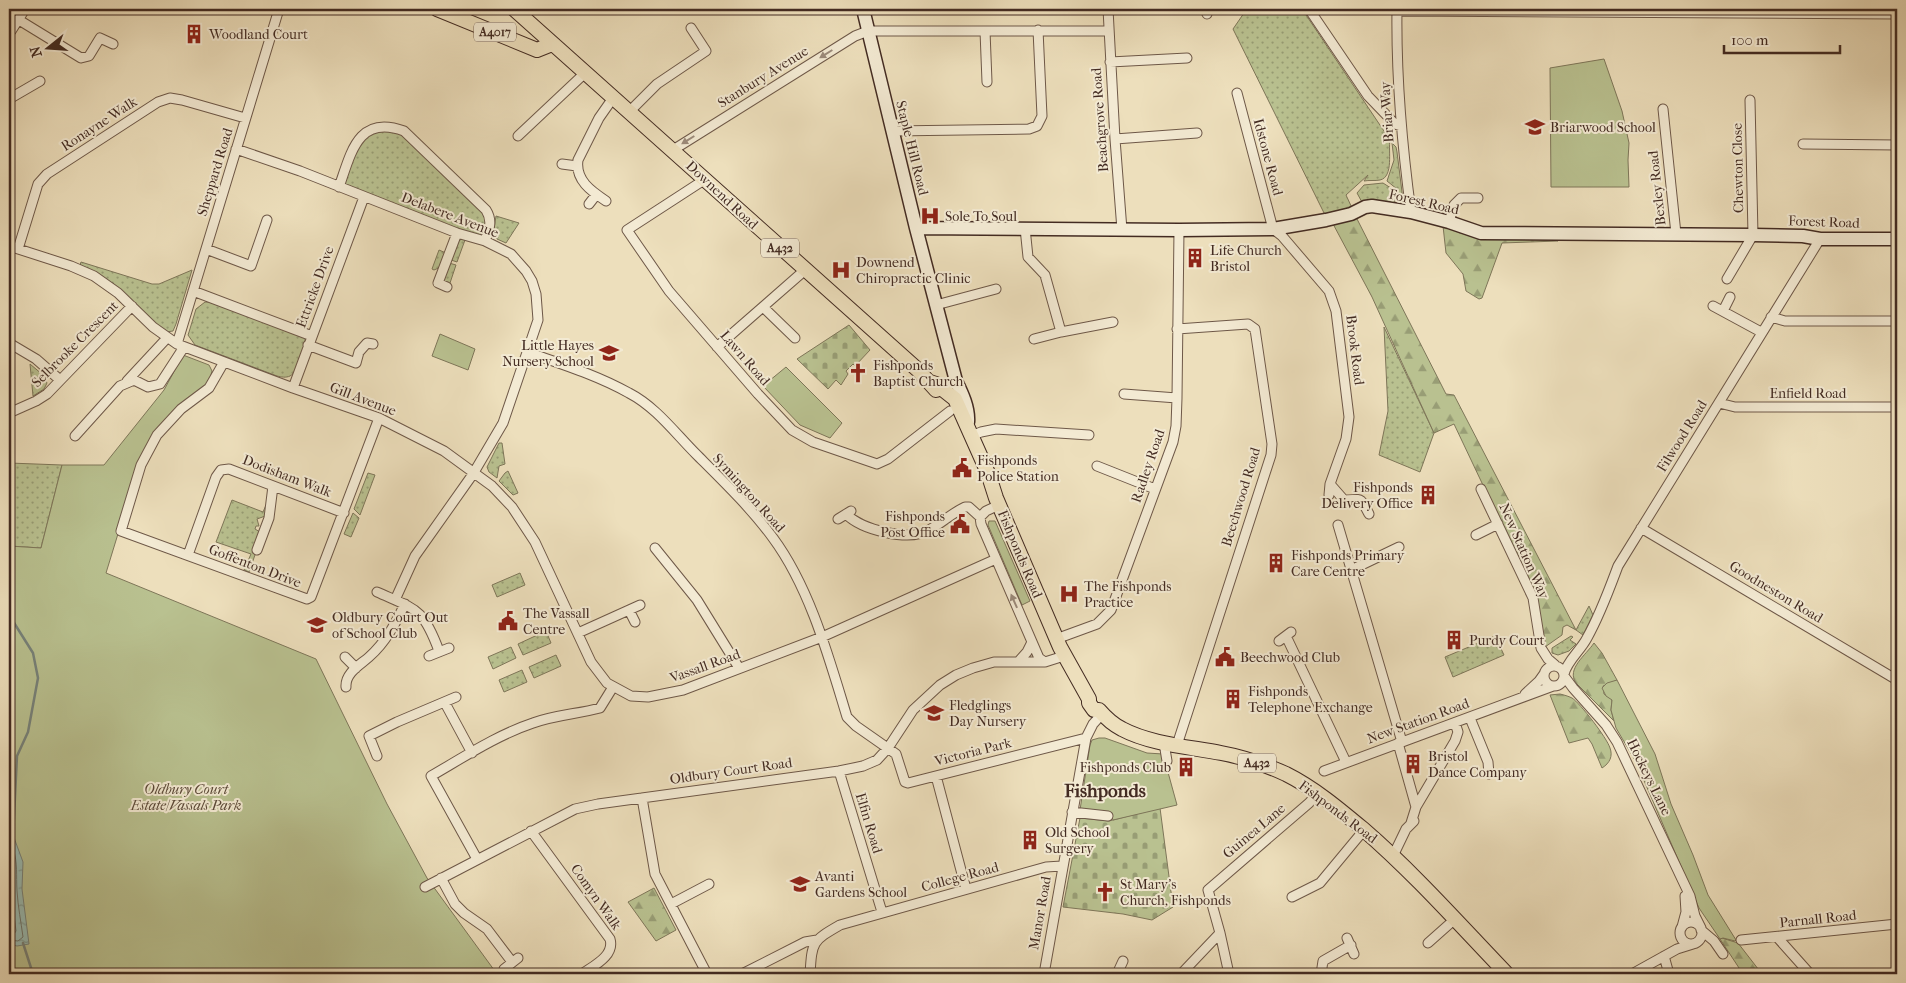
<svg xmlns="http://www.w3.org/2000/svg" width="1906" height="983" font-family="'IM FELL French Canon',serif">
  <defs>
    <pattern id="grass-dots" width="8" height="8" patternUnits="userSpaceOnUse" patternTransform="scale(1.25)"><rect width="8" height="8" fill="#b9c190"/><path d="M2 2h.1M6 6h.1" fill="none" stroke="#989d75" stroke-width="1.8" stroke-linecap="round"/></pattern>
    <pattern id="forest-firs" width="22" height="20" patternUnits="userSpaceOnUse" patternTransform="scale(1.25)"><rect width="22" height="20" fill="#b9c190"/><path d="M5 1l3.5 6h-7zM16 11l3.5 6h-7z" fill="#989d75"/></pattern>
    <pattern id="cemetery-stones" width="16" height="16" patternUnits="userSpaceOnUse" patternTransform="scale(1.25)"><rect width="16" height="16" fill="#b9c190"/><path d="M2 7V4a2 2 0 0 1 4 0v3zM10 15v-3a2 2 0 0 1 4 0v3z" fill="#989d75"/></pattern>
    <pattern id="water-ripples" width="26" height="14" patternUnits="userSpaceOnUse" patternTransform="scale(1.25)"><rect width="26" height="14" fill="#99bcb4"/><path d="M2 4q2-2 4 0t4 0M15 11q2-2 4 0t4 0" fill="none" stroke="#7e9992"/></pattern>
  </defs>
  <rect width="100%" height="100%" fill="#eddfbc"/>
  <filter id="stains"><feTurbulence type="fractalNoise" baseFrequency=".004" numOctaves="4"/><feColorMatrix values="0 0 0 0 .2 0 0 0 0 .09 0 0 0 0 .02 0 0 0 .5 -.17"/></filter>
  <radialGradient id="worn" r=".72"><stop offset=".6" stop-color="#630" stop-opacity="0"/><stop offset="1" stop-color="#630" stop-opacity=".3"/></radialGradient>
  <path fill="url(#grass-dots)" stroke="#7e7659" d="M 1240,9 L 1302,9 L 1390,140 C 1388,150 1394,177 1380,180 C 1375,181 1369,180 1364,181 L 1368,175 L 1346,195 L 1352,208 L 1326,217 L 1233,29 L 1244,13 Z
    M 388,130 L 402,134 L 487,216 L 485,232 L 479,235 L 455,228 L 347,186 L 345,182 L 358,146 L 372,132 Z
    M 1392,143 L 1396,147 L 1397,152 L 1403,200 L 1401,205 L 1399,204 L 1397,189 L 1387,181 L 1394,160 Z
    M 1383,183 L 1394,190 L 1395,204 L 1363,204 L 1357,193 L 1364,185 Z
    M 496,216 L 519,223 L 506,243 L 497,239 L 493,235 Z
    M 462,239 L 465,240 L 457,262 L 451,260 L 458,241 Z
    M 439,250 L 446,253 L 441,267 L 434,270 L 432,269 Z
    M 81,262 L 152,284 L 159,284 L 192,270 L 176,324 L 173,331 L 166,332 L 161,329 L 114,284 L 80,265 Z
    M 449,263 L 456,265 L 449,286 L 443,282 Z
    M 205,302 L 209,302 L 298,334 L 305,338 C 306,346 298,372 290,376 C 286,378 281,377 277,376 L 195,345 L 188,335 L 189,332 L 196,309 Z
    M 1384,327 L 1434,433 L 1420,472 L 1379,455 L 1388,411 Z
    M 30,364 L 43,375 L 47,383 L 44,389 L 33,396 Z
    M 499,443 L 502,443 L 505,464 L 499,466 L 497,478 L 489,472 L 487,467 Z
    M 9,463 L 62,465 L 41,548 L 9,546 Z
    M 508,471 L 518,493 L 513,495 L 499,481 L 505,473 Z
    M 368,473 L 375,475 L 360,515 L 354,509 Z
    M 232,500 L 263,512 L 266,505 L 268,505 L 268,515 L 257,519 L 259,526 L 256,526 L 255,529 L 260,532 L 256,552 L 249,572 L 244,570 L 251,554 L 216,542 Z
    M 353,513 L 359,518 L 351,537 L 344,534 Z
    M 520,573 L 525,585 L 497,597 L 492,585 Z
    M 1589,606 L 1593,615 L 1583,635 L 1576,630 Z
    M 546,631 L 551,643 L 523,655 L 518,644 Z
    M 1495,636 L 1504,655 L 1453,677 L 1445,657 Z
    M 1571,636 L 1573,637 L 1570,640 L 1576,644 L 1569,651 L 1558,655 L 1552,653 L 1552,648 Z
    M 511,647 L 516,658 L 493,669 L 488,657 Z
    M 556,655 L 561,666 L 534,678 L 529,667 Z
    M 522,670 L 527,682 L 504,692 L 499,680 Z"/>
  <path fill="url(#forest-firs)" stroke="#7e7659" d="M 1355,215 L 1446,394 L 1454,395 L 1576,630 L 1567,625 L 1563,627 L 1562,635 L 1545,647 L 1537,599 L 1454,424 L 1434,433 L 1372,297 L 1332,222 Z
    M 1443,226 L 1555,239 L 1558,241 L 1502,243 L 1482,298 L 1479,299 L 1466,291 L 1463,274 L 1446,253 Z
    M 1594,643 L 1602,653 L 1617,680 L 1603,686 L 1604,694 L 1612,699 L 1611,710 L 1614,721 L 1576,683 C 1566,669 1586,655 1594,643 Z
    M 1560,694 C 1564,695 1568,696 1572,698 C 1580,703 1607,738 1610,748 C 1613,756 1610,763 1602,768 L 1592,744 L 1588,738 L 1569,743 L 1550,695 Z
    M 654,888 L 676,930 L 656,941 L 628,902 Z
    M 1722,938 L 1738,943 L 1762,974 L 1743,974 L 1720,939 Z"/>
  <path fill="url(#cemetery-stones)" stroke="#7e7659" d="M 849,325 L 870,350 L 855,366 L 853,364 L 846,371 L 848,374 L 841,385 L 836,380 L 828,389 L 797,359 Z
    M 1160,808 L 1173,907 L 1152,920 L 1123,914 L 1063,907 L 1080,818 L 1109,821 Z"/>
  <path fill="#b9c190" stroke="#7e7659" d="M 1604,59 L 1622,111 L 1629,143 L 1628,160 L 1629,187 L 1551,187 L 1550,68 Z
    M 440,334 L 475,349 L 468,370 L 432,356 Z
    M 183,355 L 209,365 L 212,371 L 209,382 L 187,400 L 140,462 L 106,573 L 316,659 L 387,804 L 427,878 L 497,974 L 9,974 L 9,546 L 41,548 L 62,465 L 104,465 L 164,390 Z
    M 786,367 L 842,423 L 830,438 L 800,425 L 763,386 Z
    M 989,521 L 995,521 L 1030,601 L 1022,605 L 988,525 Z
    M 1617,680 L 1655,754 L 1671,804 L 1693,855 L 1708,895 L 1736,940 L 1735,941 L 1723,938 L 1720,939 L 1699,908 L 1636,762 L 1616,728 L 1611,710 L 1612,700 L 1606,696 L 1602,688 L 1607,683 Z
    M 1099,738 L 1105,738 L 1147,753 L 1163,754 L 1177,805 L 1113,820 L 1111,814 L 1080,810 L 1090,745 L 1092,740 Z"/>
  <path fill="url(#water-ripples)" stroke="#77827a" d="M 13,835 L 23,862 L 22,889 L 29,944 L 17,946 L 9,944 L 11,909 L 9,903 L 9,847 Z"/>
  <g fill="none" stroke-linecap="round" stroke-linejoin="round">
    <path stroke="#6e746b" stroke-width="1" d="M 9,846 L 13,848 C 18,864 16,874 17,891 C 18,907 21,922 23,937 L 18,941 L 9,940
      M 9,855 L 11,864 L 11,890 L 16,931 L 14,934 L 9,933"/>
    <path stroke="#77827a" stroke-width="2.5" d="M 9,603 L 12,570
      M 9,610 L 11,618 L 33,653 L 38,678 L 28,732 L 17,756 L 13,837
      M 23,943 L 33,974"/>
    <defs>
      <path id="minor" d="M 1108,9 L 1115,139 L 1122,230
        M 1205,9 L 1207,14
        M 1309,9 L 1368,96 L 1395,124 L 1401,126
        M 1397,9 C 1396,77 1402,145 1411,212
        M 1397,11 L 1897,14
        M 19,20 L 81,58 L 89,56 L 100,38 L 113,44
        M 11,31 L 25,9
        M 985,31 L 987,82
        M 1110,62 L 1187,58
        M 1237,93 L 1273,229 L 1282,236 L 1329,291 L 1336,311 L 1349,417 L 1346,439 L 1330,484 L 1329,495
        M 9,99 L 40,81
        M 1663,109 L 1676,234
        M 629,112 L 657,84 L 706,51 L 691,28
        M 892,131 L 1029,129 L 1037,126 L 1042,116 L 1038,30
        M 518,136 L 585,73
        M 1115,139 L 1197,133
        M 1803,144 L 1897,145
        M 236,149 L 300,171 L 457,233 L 485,241 L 511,254 L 526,271 L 532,281 L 536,294 L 538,320 L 503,423 L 473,474 L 415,556 L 395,600
        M 673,150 L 855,36 L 868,31 L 1109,31
        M 562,164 L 577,166
        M 704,180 L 627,230 L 669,291 L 758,394 L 792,430 L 813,442 L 877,464 L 888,459 L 950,411
        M 339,187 C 351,153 358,114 404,131 L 486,210 C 493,221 489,230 485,241
        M 606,201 C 591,191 575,180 578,160 L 599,118 L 613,98
        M 589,204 L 596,195
        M 1449,222 L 1454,205 L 1461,198 L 1478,198
        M 1025,228 L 1028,257 L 1045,275 L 1061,332
        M 9,246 L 71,266 L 94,276 L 118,293 L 153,327 L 177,344 L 293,388 L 379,418 L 444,451 L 492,486 L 512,507 L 535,542 L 591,662 L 607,683 L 631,696 L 648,697 L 683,690 L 822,637 L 996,559
        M 18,249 L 38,184 L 47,174 L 158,102 L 170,98 L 182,100 L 245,118
        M 206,249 L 251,266 L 267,220
        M 1727,279 L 1753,235 L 1750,100
        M 447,287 L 438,283 L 457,233
        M 193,291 L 312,336
        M 936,305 L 996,289
        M 1713,306 L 1761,332
        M 763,307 L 795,338
        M 1723,311 L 1730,297
        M 1771,317 L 1785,321 L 1897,321
        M 1034,339 L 1061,332 L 1113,322
        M 9,343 L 36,359 L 60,380
        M 177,344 L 279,9
        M 308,345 L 356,363 L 359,352 L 367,343 L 373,344
        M 717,347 L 805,270
        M 527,352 C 561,364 597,375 629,393 C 656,407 675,433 696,454 C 723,481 751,508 773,538 C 810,588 829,658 847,717 L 856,726 L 896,754 L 905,782 L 908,783 L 1086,738
        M 224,362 L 209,388 L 181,409 L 157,435 L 141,465 L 121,531 L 307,599 L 311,597 L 379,418
        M 127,381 L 167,338
        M 293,388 L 364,197
        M 1124,394 L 1177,398
        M 1719,403 L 1735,407 L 1897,407
        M 9,413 L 36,401 L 47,394 L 132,306
        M 75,436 L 120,386 L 134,380 L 148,387 L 160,384 L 184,347
        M 971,436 L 981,432 L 996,429 L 1089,435
        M 1097,466 L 1155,489
        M 1330,484 L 1344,500 C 1362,500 1359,495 1369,514
        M 1481,489 L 1533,598 L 1541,648 L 1548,659 L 1555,665
        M 999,505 L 986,511 L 980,517 L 981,524 L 1039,658 L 1045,662 L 1064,656
        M 846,514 C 862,530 909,542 929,530 C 942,523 952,513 965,507 L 969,507 L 980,517
        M 838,519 L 851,511
        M 1338,525 L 1402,742
        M 1641,528 L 1897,680
        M 1476,535 L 1498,524
        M 655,548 L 697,600 L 739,668
        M 257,550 L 269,518 L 273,486
        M 188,555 L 216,477 L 221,470 L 229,469 L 344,513
        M 1351,570 L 1399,547
        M 377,592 C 417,610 423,608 439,651
        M 629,610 L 635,622
        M 578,633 L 640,605
        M 1286,636 L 1346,762
        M 1056,639 L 1097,624 L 1111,610 L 1173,442 L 1176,426 L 1177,398 L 1179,230
        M 1279,641 L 1291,632
        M 429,656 L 449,648
        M 345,657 L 356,668
        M 1019,661 L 1027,652 L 1032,642
        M1544 676a10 10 0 1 1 20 0a10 10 0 1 1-20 0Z
        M 1564,674 C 1567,661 1581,650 1587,638 C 1600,615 1609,590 1618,566 L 1820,239
        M 1564,676 L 1573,688 L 1606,725 L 1617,742 L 1690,896 L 1695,916 L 1701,928
        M 346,687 C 345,673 360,665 369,657 C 386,642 395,624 405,604
        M 1525,694 L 1539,681 L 1544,674
        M 445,703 L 472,753
        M 1470,718 L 1488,762 L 1489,774
        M 1164,743 L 1167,761
        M 1398,743 L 1416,807
        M 1177,745 L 1271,455 L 1272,444 L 1255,329 L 1248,324 L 1177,329
        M 377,756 L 369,736 L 397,722 L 456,697
        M 839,771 L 882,912
        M 1324,771 L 1553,686
        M 936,776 L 966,889
        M 642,798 L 655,874 L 707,974
        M 1072,812 L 1108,816
        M 1411,823 L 1416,807 L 1455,741 L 1458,732 L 1455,723
        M 531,831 L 610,939 C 615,956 593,966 582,974
        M 1393,856 L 1406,829 L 1414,821
        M 477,859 L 431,776 C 464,757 497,735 533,723 C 555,715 578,714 600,708 L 613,687
        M 441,878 L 455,904 L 464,913 L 487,929 L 512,962
        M 425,887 L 575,809 L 598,804 L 839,771 L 863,766 L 877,760 L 888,748 L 913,710 L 940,685 L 956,675 L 973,668 L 994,662 L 1045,662
        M 1292,897 L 1320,883 L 1364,830
        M 671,904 L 709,884
        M1680 933a11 11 0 1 1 22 0a11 11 0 1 1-22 0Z
        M 1682,927 L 1686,912 L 1685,896
        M 1701,930 L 1714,941 L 1723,954
        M 1220,933 L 1229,974
        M 1777,937 L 1810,974
        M 1347,938 L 1354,954
        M 1741,940 L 1897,924
        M 1428,943 L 1455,919
        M 1664,956 L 1669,974
        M 504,969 L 518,958
        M 742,974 L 805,942 L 817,940
        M 810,974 C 812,942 812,941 840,925 L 1046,867 L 1062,866
        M 1044,974 L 1086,738 L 1093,724 L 1102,714
        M 1117,974 L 1123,961
        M 1181,974 L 1220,933 L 1208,890 L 1309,803 L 1318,793
        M 1321,974 L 1323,961 L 1351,945
        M 1632,974 L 1677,949 L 1693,944"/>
      <path id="secondary" d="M 863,9 L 916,228 L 956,381 C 962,393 969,408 968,422
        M 916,228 L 1179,230 L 1273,229 L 1326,220 L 1351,214 L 1365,207 L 1372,206 L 1411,212 L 1449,222 L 1481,233 L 1753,235 L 1803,236 L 1820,239 L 1897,239"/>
      <path id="primary" d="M 437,9 L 537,50 L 552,44
        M 514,9 L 918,370 L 936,390
        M 930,382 L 936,384 L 955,399 L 988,473 L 996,498 L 1060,647 L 1089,699 L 1089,703 L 1094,710 L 1099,710 C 1105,717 1114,725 1122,729 C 1150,744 1190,747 1221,753 C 1243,757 1266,765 1286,774 C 1314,788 1339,809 1363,829 C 1415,874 1460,925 1507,974"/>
    </defs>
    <use href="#minor" stroke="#6e5848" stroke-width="11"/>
    <use href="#secondary" stroke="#432b22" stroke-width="15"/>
    <use href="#primary" stroke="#432b22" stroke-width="16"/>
    <use href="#minor" stroke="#f3ead3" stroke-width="9"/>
    <use href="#secondary" stroke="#f3ead3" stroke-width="12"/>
    <use href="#primary" stroke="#eddfbc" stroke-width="14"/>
  </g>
  <defs><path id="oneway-solid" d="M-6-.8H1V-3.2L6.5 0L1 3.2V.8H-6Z" transform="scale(1.25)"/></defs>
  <g fill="#9b8a7a">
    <use href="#oneway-solid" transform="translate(826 54) rotate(148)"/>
    <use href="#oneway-solid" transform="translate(688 140) rotate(148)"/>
    <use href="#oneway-solid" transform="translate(1014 601) rotate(-114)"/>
  </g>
  <defs>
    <symbol id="building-bare" viewBox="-9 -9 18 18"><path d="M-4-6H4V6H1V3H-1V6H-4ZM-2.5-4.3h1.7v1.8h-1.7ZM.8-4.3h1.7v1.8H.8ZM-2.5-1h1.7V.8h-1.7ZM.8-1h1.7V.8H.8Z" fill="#8f2418" stroke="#f3ead3" stroke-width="2.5" paint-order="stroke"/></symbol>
    <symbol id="school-bare" viewBox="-9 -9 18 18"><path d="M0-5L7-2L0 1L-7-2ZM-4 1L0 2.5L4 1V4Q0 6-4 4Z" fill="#8f2418" stroke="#f3ead3" stroke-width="2.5" paint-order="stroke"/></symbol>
    <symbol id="hospital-bare" viewBox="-9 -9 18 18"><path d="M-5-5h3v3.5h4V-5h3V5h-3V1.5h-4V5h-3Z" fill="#8f2418" stroke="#f3ead3" stroke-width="2.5" paint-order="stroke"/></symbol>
    <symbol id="church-bare" viewBox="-9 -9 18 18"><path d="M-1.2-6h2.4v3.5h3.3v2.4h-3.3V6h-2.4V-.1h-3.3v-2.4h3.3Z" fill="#8f2418" stroke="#f3ead3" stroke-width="2.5" paint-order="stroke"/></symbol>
    <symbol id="civic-bare" viewBox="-9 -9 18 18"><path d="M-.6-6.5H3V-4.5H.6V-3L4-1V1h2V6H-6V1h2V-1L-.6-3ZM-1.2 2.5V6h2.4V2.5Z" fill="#8f2418" stroke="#f3ead3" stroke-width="2.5" paint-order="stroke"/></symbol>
  </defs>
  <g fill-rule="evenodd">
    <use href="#building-bare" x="180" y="20" width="28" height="28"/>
    <use href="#school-bare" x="1521" y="113" width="28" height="28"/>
    <use href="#hospital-bare" x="916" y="202" width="28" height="28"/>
    <use href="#building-bare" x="1181" y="244" width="28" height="28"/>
    <use href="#hospital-bare" x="827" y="256" width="28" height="28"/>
    <use href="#school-bare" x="595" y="339" width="28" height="28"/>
    <use href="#church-bare" x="844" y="359" width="28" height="28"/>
    <use href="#civic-bare" x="948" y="454" width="28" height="28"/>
    <use href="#building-bare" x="1414" y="481" width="28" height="28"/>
    <use href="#civic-bare" x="946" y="510" width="28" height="28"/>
    <use href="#building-bare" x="1262" y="549" width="28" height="28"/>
    <use href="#hospital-bare" x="1055" y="580" width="28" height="28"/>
    <use href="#civic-bare" x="494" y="607" width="28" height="28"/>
    <use href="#school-bare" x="303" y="611" width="28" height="28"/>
    <use href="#building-bare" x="1440" y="626" width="28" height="28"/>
    <use href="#civic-bare" x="1211" y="643" width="28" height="28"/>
    <use href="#building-bare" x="1219" y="685" width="28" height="28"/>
    <use href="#school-bare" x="920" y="699" width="28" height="28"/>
    <use href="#building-bare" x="1399" y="750" width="28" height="28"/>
    <use href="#building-bare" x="1172" y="753" width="28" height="28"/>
    <use href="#building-bare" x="1016" y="826" width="28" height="28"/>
    <use href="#school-bare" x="786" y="870" width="28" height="28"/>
    <use href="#church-bare" x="1091" y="878" width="28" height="28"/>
  </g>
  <g text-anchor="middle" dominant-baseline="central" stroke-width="4" stroke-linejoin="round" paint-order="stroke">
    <g fill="#f3ead3" stroke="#786457" stroke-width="1">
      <rect x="474" y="22.5" width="42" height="19" rx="4"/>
      <rect x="761" y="238.5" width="38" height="19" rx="4"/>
      <rect x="1238" y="753.5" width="38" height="19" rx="4"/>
    </g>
    <g font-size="12" font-weight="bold" fill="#432b22">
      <text x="495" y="32">A4017</text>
      <text x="780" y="248">A432</text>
      <text x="1257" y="763">A432</text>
    </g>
    <g font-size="14" fill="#432b22" stroke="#f3ead3" text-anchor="start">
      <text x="209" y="34">Woodland Court</text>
      <text x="1550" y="127">Briarwood School</text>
      <text x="945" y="216">Sole To Soul</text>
      <text x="1210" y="250">Life Church<tspan x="1210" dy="16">Bristol</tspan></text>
      <text x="856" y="262">Downend<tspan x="856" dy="16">Chiropractic Clinic</tspan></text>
      <text x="594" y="345" text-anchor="end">Little Hayes<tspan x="594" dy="16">Nursery School</tspan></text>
      <text x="873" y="365">Fishponds<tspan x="873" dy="16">Baptist Church</tspan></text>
      <text x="977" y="460">Fishponds<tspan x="977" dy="16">Police Station</tspan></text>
      <text x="1413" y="487" text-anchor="end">Fishponds<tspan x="1413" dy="16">Delivery Office</tspan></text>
      <text x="945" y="516" text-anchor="end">Fishponds<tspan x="945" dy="16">Post Office</tspan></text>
      <text x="1291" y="555">Fishponds Primary<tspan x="1291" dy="16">Care Centre</tspan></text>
      <text x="1084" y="586">The Fishponds<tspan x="1084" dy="16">Practice</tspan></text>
      <text x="523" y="613">The Vassall<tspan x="523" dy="16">Centre</tspan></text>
      <text x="332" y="617">Oldbury Court Out<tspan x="332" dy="16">of School Club</tspan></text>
      <text x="1469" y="640">Purdy Court</text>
      <text x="1240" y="657">Beechwood Club</text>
      <text x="1248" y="691">Fishponds<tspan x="1248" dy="16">Telephone Exchange</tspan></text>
      <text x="949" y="705">Fledglings<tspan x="949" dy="16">Day Nursery</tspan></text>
      <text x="1428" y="756">Bristol<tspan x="1428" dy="16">Dance Company</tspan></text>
      <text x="1171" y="767" text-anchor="end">Fishponds Club</text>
      <text x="1045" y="832">Old School<tspan x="1045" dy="16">Surgery</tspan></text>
      <text x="815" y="876">Avanti<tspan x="815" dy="16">Gardens School</tspan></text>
      <text x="1120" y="884">St Mary's<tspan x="1120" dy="16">Church, Fishponds</tspan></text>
    </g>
    <g font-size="14" fill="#432b22" stroke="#f3ead3">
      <text transform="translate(763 77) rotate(-32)">Stanbury Avenue</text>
      <text transform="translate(1387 112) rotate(-94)">Briar Way</text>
      <text transform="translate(1100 120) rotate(-94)">Beachgrove Road</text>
      <text transform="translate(99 124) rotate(-33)">Ronayne Walk</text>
      <text transform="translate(912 148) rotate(76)">Staple Hill Road</text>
      <text transform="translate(1268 157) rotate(75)">Idstone Road</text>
      <text transform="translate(1738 168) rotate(-91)">Chewton Close</text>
      <text transform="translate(215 172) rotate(-73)">Sheppard Road</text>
      <text transform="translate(1657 188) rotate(-96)">Bexley Road</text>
      <text transform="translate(722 195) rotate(43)">Downend Road</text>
      <text transform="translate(1424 202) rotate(13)">Forest Road</text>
      <text transform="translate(450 215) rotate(21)">Delabere Avenue</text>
      <text transform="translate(1824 222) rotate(2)">Forest Road</text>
      <text transform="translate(315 287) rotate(-70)">Ettricke Drive</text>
      <text transform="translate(75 344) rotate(-45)">Selbrooke Crescent</text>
      <text transform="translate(1355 350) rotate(83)">Brook Road</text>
      <text transform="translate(745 358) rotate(49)">Lawn Road</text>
      <text x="1808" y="393">Enfield Road</text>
      <text transform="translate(363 399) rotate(21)">Gill Avenue</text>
      <text transform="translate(1682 436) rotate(-58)">Filwood Road</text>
      <text transform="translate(1148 466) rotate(-71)">Radley Road</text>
      <text transform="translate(287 476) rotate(21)">Dodisham Walk</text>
      <text transform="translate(749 493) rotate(48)">Symington Road</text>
      <text transform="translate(1241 497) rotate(-73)">Beechwood Road</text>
      <text transform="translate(1524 551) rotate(66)">New Station Way</text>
      <text transform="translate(1020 554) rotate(67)">Fishponds Road</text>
      <text transform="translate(255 566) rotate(21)">Goffenton Drive</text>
      <text transform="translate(1776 592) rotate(31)">Goodneston Road</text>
      <text transform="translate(705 666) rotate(-20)">Vassall Road</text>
      <text transform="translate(1418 721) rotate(-20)">New Station Road</text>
      <text transform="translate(973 752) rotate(-14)">Victoria Park</text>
      <text transform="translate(731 771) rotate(-8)">Oldbury Court Road</text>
      <text transform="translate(1649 777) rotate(64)">Hockeys Lane</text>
      <text transform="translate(1338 812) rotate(37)">Fishponds Road</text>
      <text transform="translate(869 823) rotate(73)">Elfin Road</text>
      <text transform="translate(1254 831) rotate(-40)">Guinea Lane</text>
      <text transform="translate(960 877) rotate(-15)">College Road</text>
      <text transform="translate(596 897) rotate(55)">Comyn Walk</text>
      <text transform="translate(1040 913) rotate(-80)">Manor Road</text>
      <text transform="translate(1818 919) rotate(-6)">Parnall Road</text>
    </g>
    <g font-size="14" font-style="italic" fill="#5b4938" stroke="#f3ead3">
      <text x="186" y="789">Oldbury Court<tspan x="186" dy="16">Estate/Vassals Park</tspan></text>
    </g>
    <g font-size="19" font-weight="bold" fill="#432b22" stroke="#f3ead3">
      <text x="1105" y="791">Fishponds</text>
    </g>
  </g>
  <rect width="1906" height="983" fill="none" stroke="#eddfbc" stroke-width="30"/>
  <rect x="10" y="10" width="1886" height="963" fill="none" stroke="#432b22" stroke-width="2.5"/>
  <rect x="15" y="15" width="1876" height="953" fill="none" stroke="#432b22"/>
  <g transform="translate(48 48) rotate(253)" stroke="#f3ead3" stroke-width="4" paint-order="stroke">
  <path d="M0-4L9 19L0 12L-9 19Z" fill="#432b22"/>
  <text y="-8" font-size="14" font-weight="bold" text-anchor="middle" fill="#432b22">N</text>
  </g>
  <path d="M1724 45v8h116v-8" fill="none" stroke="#432b22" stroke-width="2.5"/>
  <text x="1731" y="45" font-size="15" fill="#432b22" stroke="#f3ead3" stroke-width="4" paint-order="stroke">100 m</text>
  <rect width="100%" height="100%" filter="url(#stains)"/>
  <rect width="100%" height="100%" fill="url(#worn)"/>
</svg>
